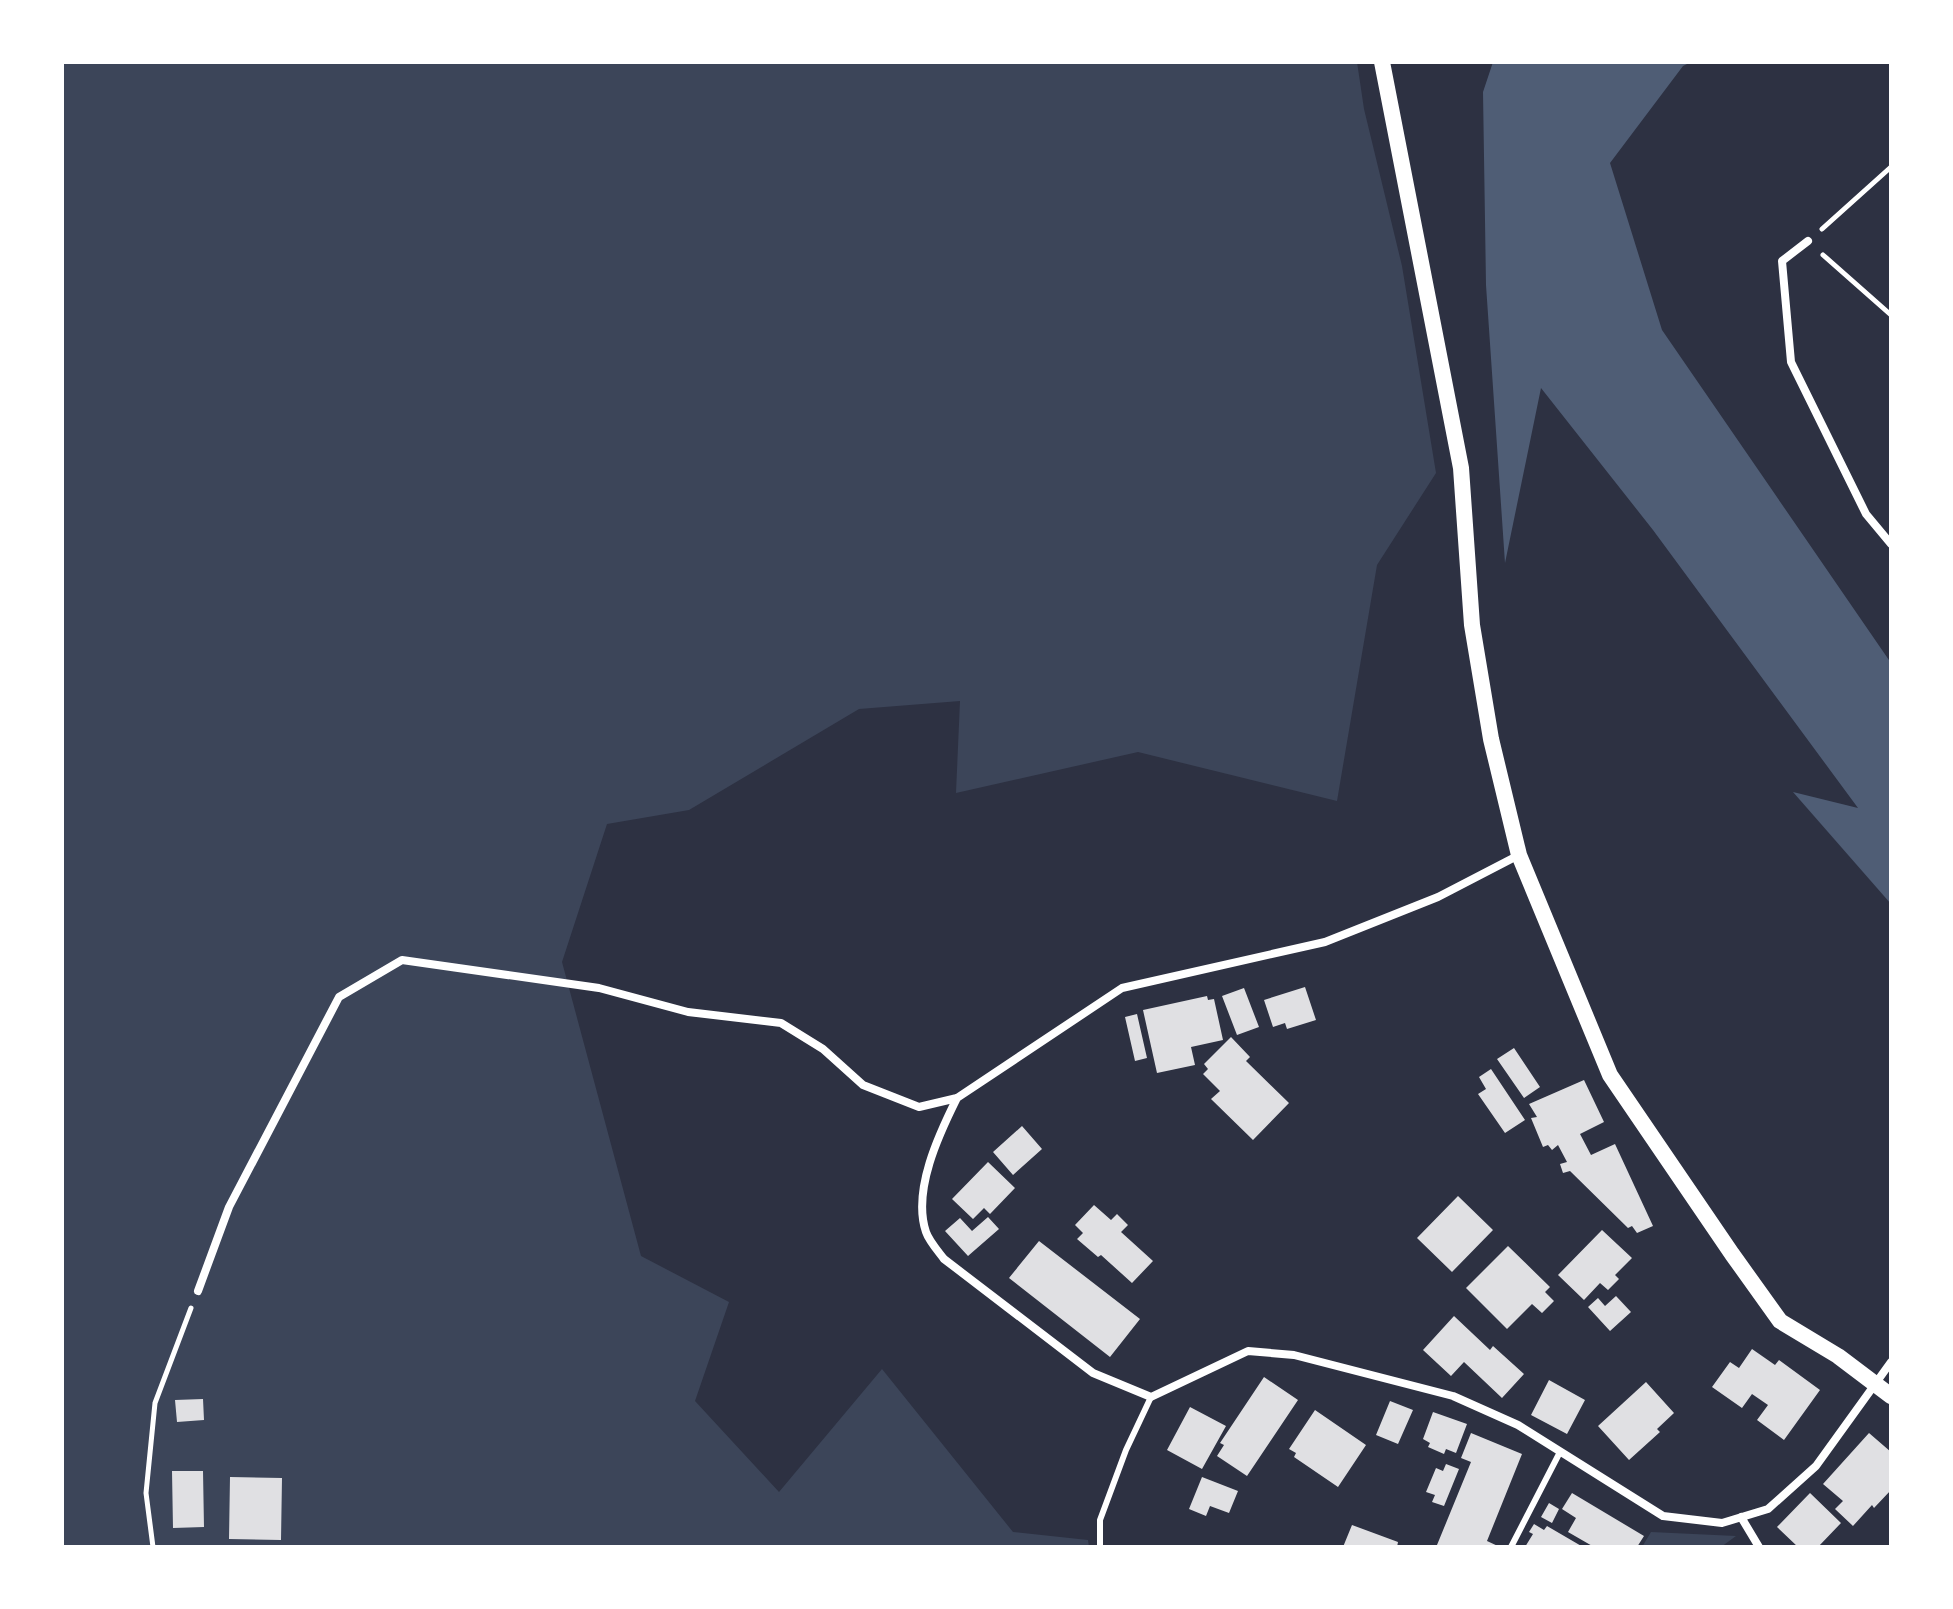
<svg xmlns="http://www.w3.org/2000/svg" width="1953" height="1609" font-family="Cabin,sans-serif">
  <rect width="100%" height="100%" fill="#2d3142"/>
  <path fill="#3c4559" d="M 62,62 L 1357,62 L 1364,109 L 1402,266 L 1436,473 L 1377,565 L 1337,801 L 1138,752 L 956,793 L 960,701 L 859,709 L 689,810 L 607,824 L 562,962 L 641,1256 L 729,1302 L 695,1401 L 779,1492 L 882,1369 L 1013,1532 L 1088,1540 L 1089,1547 L 62,1547 Z
    M 1651,1532 L 1736,1536 L 1721,1547 L 1642,1547 Z"/>
  <path fill="#4f5d75" d="M 1493,62 L 1691,62 L 1683,66 L 1610,163 L 1662,330 L 1891,663 L 1891,904 L 1793,792 L 1858,808 L 1653,530 L 1541,388 L 1505,563 L 1486,285 L 1483,92 Z"/>
  <path fill="#e0e0e3" d="M 1305,987 L 1316,1020 L 1287,1029 L 1285,1023 L 1273,1027 L 1264,1000 Z
    M 1244,988 L 1259,1027 L 1237,1035 L 1222,996 Z
    M 1207,996 L 1208,1000 L 1214,999 L 1223,1040 L 1191,1047 L 1195,1065 L 1157,1073 L 1143,1010 Z
    M 1137,1014 L 1147,1058 L 1135,1061 L 1125,1017 Z
    M 1231,1037 L 1250,1057 L 1246,1061 L 1289,1103 L 1253,1140 L 1211,1099 L 1220,1091 L 1203,1074 L 1208,1069 L 1204,1064 Z
    M 1514,1048 L 1540,1087 L 1524,1098 L 1497,1059 Z
    M 1491,1069 L 1525,1120 L 1505,1133 L 1478,1094 L 1486,1089 L 1479,1077 Z
    M 1584,1080 L 1604,1122 L 1580,1134 L 1591,1155 L 1615,1144 L 1653,1226 L 1637,1233 L 1632,1226 L 1628,1228 L 1570,1171 L 1563,1173 L 1560,1164 L 1567,1162 L 1558,1145 L 1552,1150 L 1548,1145 L 1543,1147 L 1531,1118 L 1537,1117 L 1529,1104 Z
    M 1022,1126 L 1042,1149 L 1013,1175 L 993,1152 Z
    M 988,1162 L 1015,1188 L 990,1214 L 984,1208 L 973,1219 L 952,1199 Z
    M 1458,1196 L 1493,1230 L 1452,1272 L 1417,1238 Z
    M 1094,1205 L 1111,1220 L 1117,1214 L 1128,1225 L 1121,1232 L 1153,1261 L 1132,1283 L 1101,1255 L 1098,1257 L 1077,1239 L 1083,1233 L 1075,1225 Z
    M 988,1217 L 999,1229 L 968,1256 L 945,1231 L 960,1218 L 972,1231 Z
    M 1602,1230 L 1632,1258 L 1615,1275 L 1619,1279 L 1608,1290 L 1600,1283 L 1584,1300 L 1558,1275 Z
    M 1039,1241 L 1140,1319 L 1110,1357 L 1009,1278 Z
    M 1508,1246 L 1550,1287 L 1545,1292 L 1554,1301 L 1542,1313 L 1532,1304 L 1507,1329 L 1466,1288 Z
    M 1616,1296 L 1631,1312 L 1610,1331 L 1588,1307 L 1598,1298 L 1605,1306 Z
    M 1454,1316 L 1490,1350 L 1493,1346 L 1524,1374 L 1502,1398 L 1464,1362 L 1451,1376 L 1423,1350 Z
    M 1752,1349 L 1775,1365 L 1779,1360 L 1820,1390 L 1784,1440 L 1757,1420 L 1768,1405 L 1752,1394 L 1742,1408 L 1712,1387 L 1730,1362 L 1739,1368 Z
    M 1264,1377 L 1298,1400 L 1247,1476 L 1217,1456 L 1224,1445 L 1220,1443 Z
    M 1549,1380 L 1585,1400 L 1567,1434 L 1531,1415 Z
    M 1646,1382 L 1674,1413 L 1657,1429 L 1660,1432 L 1629,1460 L 1598,1426 Z
    M 203,1399 L 204,1420 L 177,1422 L 175,1400 Z
    M 1390,1401 L 1413,1410 L 1398,1444 L 1376,1435 Z
    M 1190,1407 L 1226,1426 L 1202,1469 L 1167,1450 Z
    M 1315,1410 L 1366,1445 L 1338,1487 L 1294,1457 L 1296,1453 L 1289,1449 Z
    M 1433,1412 L 1467,1424 L 1456,1453 L 1446,1449 L 1444,1454 L 1428,1447 L 1430,1443 L 1423,1439 Z
    M 1471,1433 L 1522,1454 L 1487,1541 L 1500,1547 L 1441,1547 L 1437,1545 L 1471,1462 L 1461,1458 Z
    M 1869,1433 L 1891,1452 L 1891,1490 L 1874,1508 L 1872,1505 L 1853,1526 L 1835,1509 L 1843,1501 L 1823,1484 Z
    M 1446,1464 L 1459,1469 L 1444,1506 L 1432,1502 L 1435,1495 L 1426,1492 L 1436,1468 L 1443,1471 Z
    M 172,1471 L 203,1471 L 204,1527 L 173,1528 Z
    M 230,1477 L 282,1478 L 281,1540 L 229,1539 Z
    M 1202,1477 L 1238,1491 L 1229,1513 L 1210,1506 L 1206,1516 L 1189,1509 Z
    M 1572,1493 L 1644,1536 L 1637,1547 L 1594,1547 L 1568,1532 L 1576,1518 L 1562,1509 Z
    M 1810,1493 L 1841,1523 L 1818,1547 L 1798,1547 L 1777,1527 Z
    M 1549,1503 L 1559,1509 L 1552,1523 L 1541,1517 Z
    M 1534,1524 L 1544,1530 L 1547,1526 L 1583,1547 L 1525,1547 L 1533,1534 L 1529,1532 Z
    M 1352,1525 L 1398,1542 L 1397,1547 L 1343,1547 Z"/>
  <g fill="none" stroke-linecap="round" stroke-linejoin="round">
    <path stroke="#fff" stroke-width="5" d="M 1822,229 L 1891,167
      M 1823,255 L 1891,315
      M 153,1547 L 146,1493 L 155,1403 L 191,1308"/>
    <path stroke="#fff" stroke-width="6" d="M 1100,1547 L 1100,1520 L 1126,1450 L 1151,1397
      M 1511,1547 L 1560,1452"/>
    <path stroke="#fff" stroke-width="8" d="M 1808,241 L 1782,261 L 1791,362 L 1866,514 L 1891,544
      M 957,1098 C 939,1134 912,1191 926,1232 C 929,1241 938,1251 944,1259 L 1093,1373 L 1151,1397 L 1248,1351 L 1294,1355 L 1453,1396 L 1518,1425 L 1663,1516 L 1722,1523 L 1768,1509 L 1816,1466 L 1891,1362
      M 198,1291 L 229,1207 L 339,997 L 402,960 L 599,988 L 688,1012 L 781,1023 L 823,1049 L 863,1085 L 919,1107 L 957,1098 L 1122,988 L 1325,942 L 1438,897 L 1519,855
      M 1741,1517 L 1759,1547"/>
    <path stroke="#fff" stroke-width="16" d="M 1382,62 L 1461,468 L 1472,625 L 1491,739 L 1519,855 L 1610,1075 L 1732,1254 L 1780,1321 L 1838,1356 L 1891,1396"/>
  </g>
  <rect width="1953" height="1609" fill="none" stroke="#ffffff" stroke-width="128"/>
</svg>
